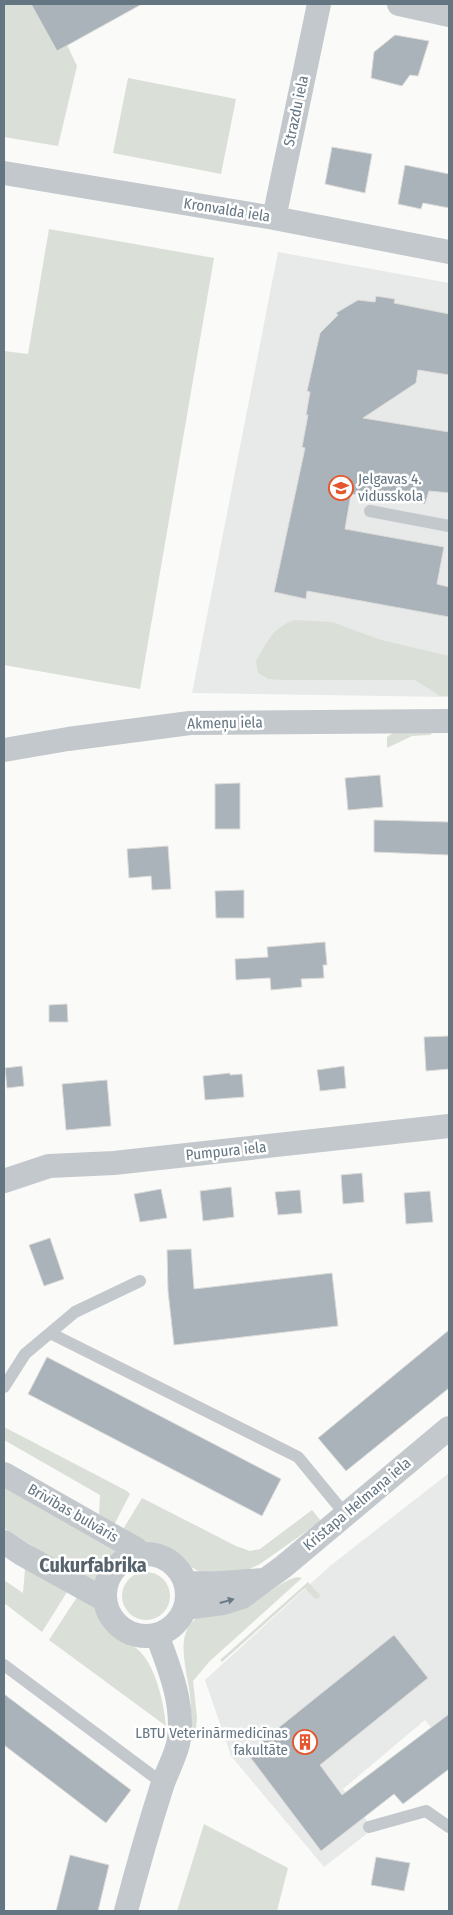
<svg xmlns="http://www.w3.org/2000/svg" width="453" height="1915" font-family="'Fira Sans Condensed',sans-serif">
  <rect width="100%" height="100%" fill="#fafaf8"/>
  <path fill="#e8e9e9" d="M 278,252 L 449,283 L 449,697 L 192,693 Z
    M 449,1473 L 449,1749 L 425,1720 L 343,1789 L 373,1829 L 324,1867 L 231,1756 L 205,1680 L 330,1566 Z"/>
  <path fill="#dadfd7" d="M 4,4 L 31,4 L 57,51 L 67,45 L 77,66 L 58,146 L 4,137 Z
    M 128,78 L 236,99 L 221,174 L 113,153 Z
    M 49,229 L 214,258 L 140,689 L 4,665 L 4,351 L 28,354 Z
    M 294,620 L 332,622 L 381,640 L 449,656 L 449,696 L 440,696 L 415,680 L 281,680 L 268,679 L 258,673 L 256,661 C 268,641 271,629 294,620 Z
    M 433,732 L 430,735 L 412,736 L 387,748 L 387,737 L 393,733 Z
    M 4,1427 L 127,1491 L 130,1494 L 114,1525 L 99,1514 L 100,1495 L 4,1440 Z
    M 4,1483 L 120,1550 C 108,1560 99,1570 94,1585 L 4,1528 Z
    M 142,1498 L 236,1546 L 250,1551 L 260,1549 L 312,1510 L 321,1521 L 260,1564 L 245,1571 L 200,1572 L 191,1567 L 178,1554 L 168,1547 L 159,1544 L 144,1542 L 122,1531 Z
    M 25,1569 L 69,1589 L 42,1632 L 4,1603 L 4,1580 L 23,1593 Z
    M122 1596a24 24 0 1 1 48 0a24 24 0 1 1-48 0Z
    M 298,1577 L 302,1578 L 210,1661 L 193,1681 L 197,1717 L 195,1739 L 190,1741 C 191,1726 192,1711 190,1695 C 187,1669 172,1629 202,1615 C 218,1607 238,1606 254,1600 C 270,1595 281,1580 298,1577 Z
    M 308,1582 L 320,1595 L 319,1598 L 315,1599 L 305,1588 L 222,1662 L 220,1660 Z
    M 79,1594 C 83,1597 88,1599 92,1603 C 98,1610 100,1622 107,1630 C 114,1639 126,1641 136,1648 C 155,1662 164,1703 166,1726 L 49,1640 Z
    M 204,1824 L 288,1868 L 277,1911 L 177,1911 Z"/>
  <path fill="#aab3b9" stroke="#dcdcda" d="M 31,4 L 142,4 L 57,51 Z
    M 395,35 L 429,41 L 418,76 L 410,75 L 402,86 L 371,78 L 374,52 Z
    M 332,147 L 372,154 L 365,193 L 325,184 Z
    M 405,165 L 449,174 L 449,208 L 423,203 L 421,209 L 398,204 Z
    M 376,296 L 395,299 L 394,303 L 449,314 L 449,375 L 418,370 L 416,383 L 363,418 L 449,432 L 449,493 L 429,491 L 425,504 L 351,494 L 345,529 L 444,547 L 437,584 L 449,587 L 449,617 L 307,591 L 306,599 L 274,592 L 305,448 L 302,447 L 308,415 L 306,415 L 310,392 L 307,391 L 320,333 L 338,315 L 336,313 L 358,300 L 375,302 Z
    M 380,775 L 383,807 L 348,810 L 345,778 Z
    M 240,783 L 240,829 L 215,829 L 215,784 Z
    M 374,820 L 449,822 L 449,855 L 374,852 Z
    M 168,846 L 171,889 L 152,890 L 151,876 L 129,878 L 127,849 Z
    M 244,890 L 244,918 L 216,918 L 215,891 Z
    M 325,942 L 327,965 L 323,965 L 324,978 L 301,979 L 302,987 L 271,990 L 270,978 L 236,980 L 235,959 L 268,957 L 267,947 Z
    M 67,1004 L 68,1022 L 49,1022 L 49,1005 Z
    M 449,1036 L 449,1069 L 426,1071 L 424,1037 Z
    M 22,1066 L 24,1086 L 7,1088 L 5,1068 Z
    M 344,1066 L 346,1088 L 320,1091 L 317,1070 Z
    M 230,1073 L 230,1075 L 242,1074 L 244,1097 L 205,1100 L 203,1076 Z
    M 107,1080 L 111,1126 L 66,1130 L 62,1084 Z
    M 362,1173 L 364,1202 L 343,1204 L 341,1175 Z
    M 231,1187 L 234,1217 L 203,1221 L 200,1191 Z
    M 161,1189 L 167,1218 L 140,1222 L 134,1194 Z
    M 300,1190 L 302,1213 L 278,1215 L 275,1192 Z
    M 430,1191 L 433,1222 L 406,1224 L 404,1193 Z
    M 50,1238 L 64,1279 L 44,1286 L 29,1245 Z
    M 191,1249 L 194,1289 L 332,1273 L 338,1326 L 174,1345 L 168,1291 L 167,1250 Z
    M 449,1330 L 449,1388 L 346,1471 L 318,1438 Z
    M 47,1357 L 281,1479 L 262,1516 L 28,1394 Z
    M 394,1635 L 428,1678 L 320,1765 L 342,1795 L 449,1714 L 449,1769 L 403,1804 L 394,1794 L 321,1851 L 247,1753 Z
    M 4,1694 L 131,1790 L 106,1823 L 4,1745 Z
    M 70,1855 L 109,1865 L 98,1911 L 56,1911 Z
    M 376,1857 L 410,1863 L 404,1891 L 371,1885 Z"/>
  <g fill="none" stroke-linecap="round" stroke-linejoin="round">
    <path stroke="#c3c8cc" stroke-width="12" d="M 370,511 L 449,526
      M 50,1333 L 298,1457 L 345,1514
      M 4,1387 L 25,1354 L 75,1312 L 140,1281
      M 4,1665 L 153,1776 L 164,1782
      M 369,1827 L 426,1811 L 449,1827"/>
    <path stroke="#c3c8cc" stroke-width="24" d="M 399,4 L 449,15
      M 4,173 L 274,218 L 449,252
      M 274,218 L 319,4
      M 4,750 L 68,739 L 190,723 L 449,721
      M 4,1181 L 49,1166 L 114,1163 L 449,1126
      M 4,1474 L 136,1549 L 140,1554
      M 4,1542 L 22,1554 L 105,1600
      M105 1595a41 41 0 1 1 82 0a41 41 0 1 1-82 0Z
      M 185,1582 C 211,1586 237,1581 264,1580
      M 185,1608 L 223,1603 L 242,1597 L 283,1567 L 449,1428
      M 126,1911 C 137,1869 149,1827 162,1786 C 167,1771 177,1754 179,1739 C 184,1703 169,1667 157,1635"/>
  </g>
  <defs><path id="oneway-solid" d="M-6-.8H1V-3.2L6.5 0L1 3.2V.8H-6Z" transform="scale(1.25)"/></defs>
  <use fill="#6a7a87" href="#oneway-solid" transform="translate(227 1601) rotate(-16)"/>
  <defs>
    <symbol id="school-ring" viewBox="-11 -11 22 22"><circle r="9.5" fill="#fff" stroke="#e4572e" stroke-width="1.5"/><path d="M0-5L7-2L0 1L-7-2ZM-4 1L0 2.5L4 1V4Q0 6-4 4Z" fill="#e4572e"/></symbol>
    <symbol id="building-ring" viewBox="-11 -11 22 22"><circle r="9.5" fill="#fff" stroke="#e4572e" stroke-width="1.5"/><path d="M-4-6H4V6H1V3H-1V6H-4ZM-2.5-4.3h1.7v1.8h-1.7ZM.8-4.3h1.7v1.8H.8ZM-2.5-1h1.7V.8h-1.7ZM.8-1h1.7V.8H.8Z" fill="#e4572e"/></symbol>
  </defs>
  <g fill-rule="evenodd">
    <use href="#school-ring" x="327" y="474" width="28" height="28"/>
    <use href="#building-ring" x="291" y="1728" width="28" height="28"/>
  </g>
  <g text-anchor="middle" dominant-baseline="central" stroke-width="5" stroke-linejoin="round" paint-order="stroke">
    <g font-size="15" fill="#657683" stroke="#fff">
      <text transform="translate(296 111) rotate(-78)">Strazdu iela</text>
      <text transform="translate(227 210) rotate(9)">Kronvalda iela</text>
      <text transform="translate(225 723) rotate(-1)">Akmeņu iela</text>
      <text transform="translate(226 1151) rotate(-6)">Pumpura iela</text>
      <text transform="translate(357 1504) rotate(-40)">Kristapa Helmaņa iela</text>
      <text transform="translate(73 1513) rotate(30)">Brīvības bulvāris</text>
    </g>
    <g font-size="15" fill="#657683" stroke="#fff" text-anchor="start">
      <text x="358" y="479">Jelgavas 4.<tspan x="358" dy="17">vidusskola</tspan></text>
      <text x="288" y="1733" text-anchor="end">LBTU Veterinārmedicīnas<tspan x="288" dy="17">fakultāte</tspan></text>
    </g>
    <g font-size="20" font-weight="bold" fill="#57646e" stroke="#fff">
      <text x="93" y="1565">Cukurfabrika</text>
    </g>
  </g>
  <rect width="453" height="1915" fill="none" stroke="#657683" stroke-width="10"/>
</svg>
